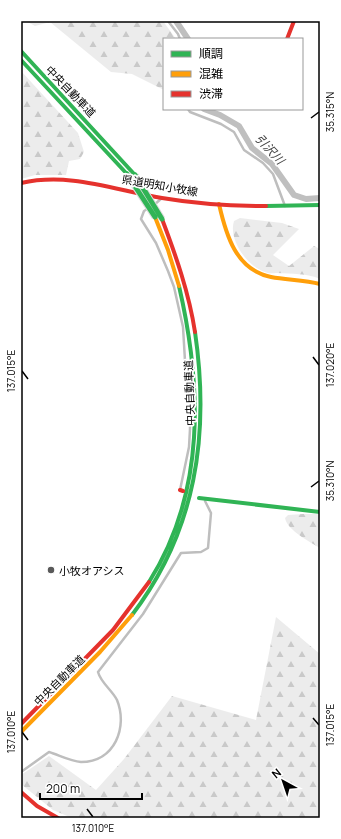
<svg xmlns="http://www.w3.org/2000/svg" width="341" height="839" font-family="Manrope,'Noto Sans JP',sans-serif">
  <defs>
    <pattern id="forest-firs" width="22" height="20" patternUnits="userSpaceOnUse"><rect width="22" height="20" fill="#ececec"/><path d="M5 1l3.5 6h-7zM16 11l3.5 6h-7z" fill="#c9c9c9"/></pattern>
  </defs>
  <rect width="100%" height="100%" fill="#fff"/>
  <path fill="url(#forest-firs)" d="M 26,21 L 163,21 L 176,39 L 164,39 L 164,90 L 132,74 L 111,72 L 50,22 L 35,26 Z
    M 21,71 L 78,133 L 84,152 L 80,159 L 69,161 L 66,175 L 35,175 L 21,179 Z
    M 240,218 L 282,223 L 299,229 L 273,255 L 289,266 L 314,246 L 320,249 L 320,279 C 307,273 292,274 277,273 C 274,273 268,274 265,272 C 247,266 228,240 234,221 Z
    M 303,514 L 320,514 L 320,548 C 310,542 287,530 285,518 L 288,515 Z
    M 276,617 L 320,654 L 320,818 L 72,818 L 53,810 L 21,784 L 21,775 L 49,756 L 96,790 L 124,759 L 172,696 L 256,720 Z"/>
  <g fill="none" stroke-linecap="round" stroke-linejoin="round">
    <path stroke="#bfbfbf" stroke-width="6" d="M 176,21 L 188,39
      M 204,109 L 220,115 L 239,126 L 252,148 L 272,164 L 294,195 L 306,199 L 320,198"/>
    <path stroke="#bebebe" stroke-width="2.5" d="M 168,21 L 178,34 L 180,39
      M 188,109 L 190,112 L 221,124 L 234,132 L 244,150 L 263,163 L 273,174 L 285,206
      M 154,205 L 162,198
      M 149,208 L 144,211 L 141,219 L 156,243 L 168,271 L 174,287 L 183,327 L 185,361 L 190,391 L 190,429 L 189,447 L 180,490
      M 21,772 L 49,752 C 59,755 70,761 81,762 C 115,762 128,727 117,700 C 112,690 101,683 98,672 L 143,614 L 181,553 L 201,552 L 208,548 L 211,513 L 205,501"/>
    <path stroke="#30b455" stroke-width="4" d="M 21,51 L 135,175
      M 21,60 L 127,174
      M 266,206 L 320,205
      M 199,498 L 320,512
      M 149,582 C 206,492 202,386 179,286
      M 132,615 C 196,531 210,435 195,332"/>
    <path stroke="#ff9f0a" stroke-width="4" d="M 219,204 C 226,235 236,270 271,277 C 287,280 304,280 320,284
      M 155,217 L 168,250 L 179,286
      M 21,732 L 100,652 L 132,615"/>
    <path stroke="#e5322d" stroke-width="4" d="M 287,39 L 294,21
      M 21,183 C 70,172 114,190 162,198 C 197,204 232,206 266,206
      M 162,219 C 176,256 189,293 195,332
      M 180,490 L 183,491
      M 21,724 L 113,630 L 149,582
      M 21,792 L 37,806 L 58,818"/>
    <defs>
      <path id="fast-bridge" d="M 127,174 L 155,217
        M 135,175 L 162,219"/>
    </defs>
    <use href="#fast-bridge" stroke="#dbdbdb" stroke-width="7" stroke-linecap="butt"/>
    <use href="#fast-bridge" stroke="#30b455" stroke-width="5"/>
  </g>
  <path fill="none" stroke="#000" stroke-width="1.5" d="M 311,118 L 319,112M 313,357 L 319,365M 22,371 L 28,379M 311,487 L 319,481M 313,718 L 319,725M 22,732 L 28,740M 87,809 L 93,817"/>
  <circle fill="#595959" stroke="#fff" stroke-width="1.5" cx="51" cy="570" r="4"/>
  <g text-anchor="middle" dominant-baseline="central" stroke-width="3.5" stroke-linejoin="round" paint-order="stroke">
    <g font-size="11" fill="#000" stroke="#fff">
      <text transform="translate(71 91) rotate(46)">中央自動車道</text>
      <text transform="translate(160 185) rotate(10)">県道明知小牧線</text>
      <text transform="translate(189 393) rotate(-92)">中央自動車道</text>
      <text transform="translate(59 680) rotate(-45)">中央自動車道</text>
    </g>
    <g font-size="11" fill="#000" stroke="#fff" text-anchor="start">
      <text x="59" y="570">小牧オアシス</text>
    </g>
    <g font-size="12" font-style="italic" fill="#444" stroke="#fff">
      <text transform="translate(270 149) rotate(47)">引沢川</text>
    </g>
  </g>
  <rect width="341" height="839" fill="none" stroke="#ffffff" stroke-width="44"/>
  <rect x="163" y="38" width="140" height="72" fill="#ffffff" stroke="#999999"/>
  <rect x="171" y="51" width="20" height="6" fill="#30b455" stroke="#999999"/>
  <text x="199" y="58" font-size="12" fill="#000000">順調</text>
  <rect x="171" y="71" width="20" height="6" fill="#ff9f0a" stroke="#999999"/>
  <text x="199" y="78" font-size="12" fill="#000000">混雑</text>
  <rect x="171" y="91" width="20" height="6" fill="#e5322d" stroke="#999999"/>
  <text x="199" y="98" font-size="12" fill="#000000">渋滞</text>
  <g transform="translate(283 781) rotate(320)" stroke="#ffffff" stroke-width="3" paint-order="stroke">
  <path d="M0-3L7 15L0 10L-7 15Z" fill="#000000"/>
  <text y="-6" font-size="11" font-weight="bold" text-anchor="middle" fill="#000000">N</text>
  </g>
  <path d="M40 793v6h102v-6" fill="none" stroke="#000000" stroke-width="2"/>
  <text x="46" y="793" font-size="12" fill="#000000" stroke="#ffffff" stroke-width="3" paint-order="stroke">200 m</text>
  <rect x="22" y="22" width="297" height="795" fill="none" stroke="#000" stroke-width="1.5"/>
  <g font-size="10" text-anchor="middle" fill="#000">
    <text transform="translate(330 112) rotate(-90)" y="4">35.315°N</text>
    <text transform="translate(330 365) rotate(-90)" y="4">137.020°E</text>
    <text transform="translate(11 371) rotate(-90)" y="4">137.015°E</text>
    <text transform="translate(330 481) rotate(-90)" y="4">35.310°N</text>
    <text transform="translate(330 725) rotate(-90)" y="4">137.015°E</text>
    <text transform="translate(11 732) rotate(-90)" y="4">137.010°E</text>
    <text x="93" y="832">137.010°E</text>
  </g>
</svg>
